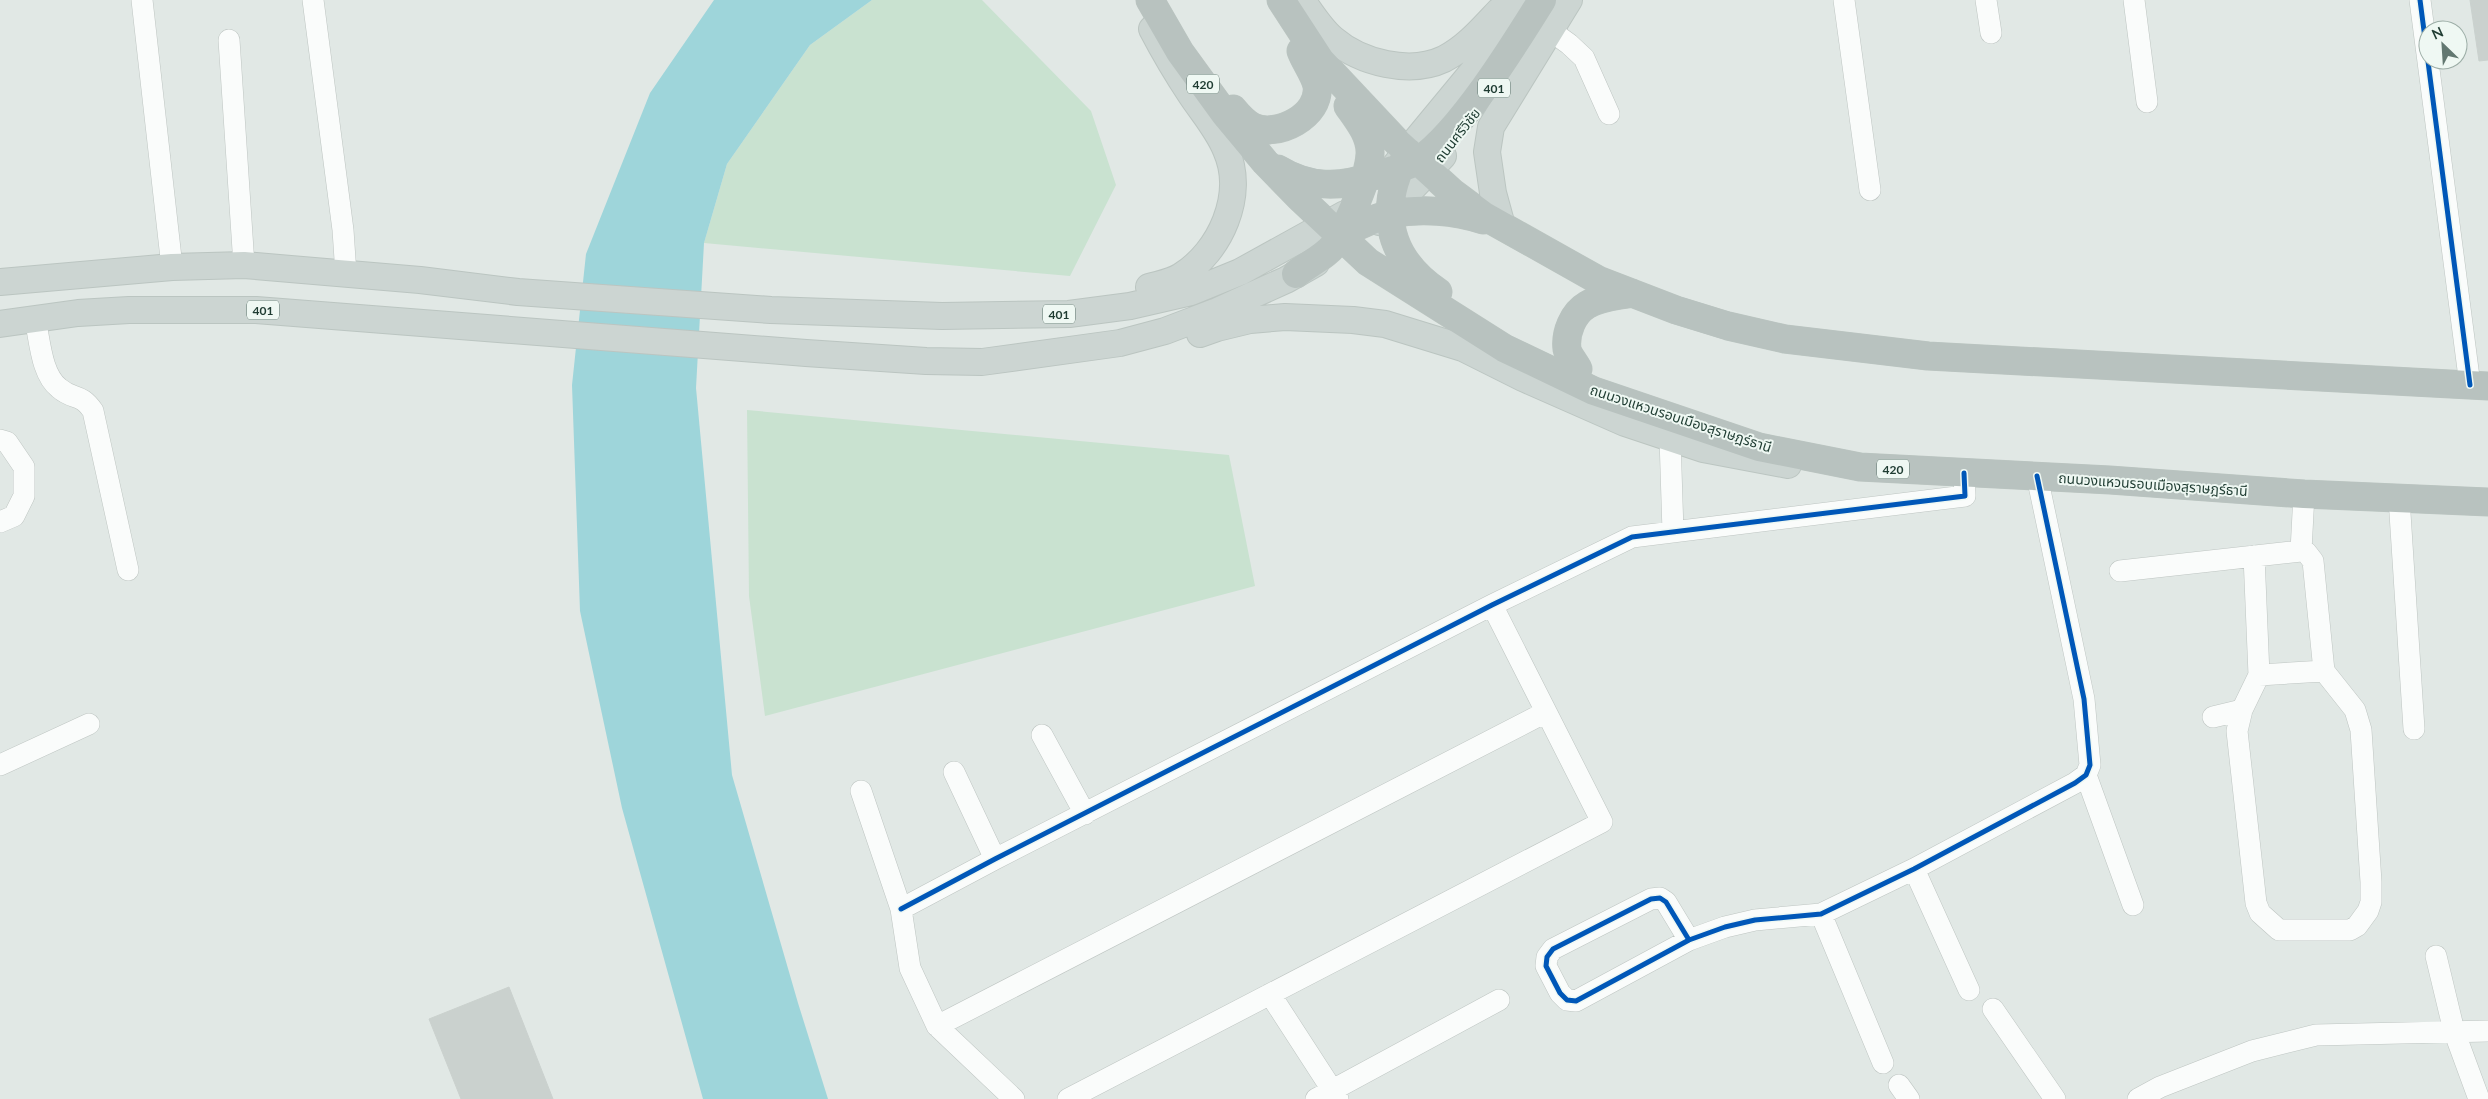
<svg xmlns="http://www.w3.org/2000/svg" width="2488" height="1099" font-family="Lato,'Noto Sans Thai',sans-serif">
  <rect width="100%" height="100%" fill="#e1e8e5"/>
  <path fill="#c9e2d0" d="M 872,0 L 982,0 L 1091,111 L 1116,185 L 1070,276 L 704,243 L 727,164 L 810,45 Z
    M 747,410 L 1229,455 L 1255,586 L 765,716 L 749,596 Z"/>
  <path fill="#9ed5da" d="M 714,0 L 872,0 L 810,45 L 727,164 L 704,243 L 696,388 L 732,775 L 798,1003 L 828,1099 L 703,1099 L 622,808 L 580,611 L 572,385 L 586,254 L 650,93 Z"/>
  <path fill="#cad1ce" stroke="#cad1ce" d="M 2470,0 L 2488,0 L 2488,60 L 2479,61 Z
    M 509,987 L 553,1099 L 461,1099 L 429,1019 Z"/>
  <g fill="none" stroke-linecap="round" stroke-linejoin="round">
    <defs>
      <path id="minor" d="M 142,0 L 172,267
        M 313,0 L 343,230 L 346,274
        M 1844,0 L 1870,190
        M 1986,0 L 1991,33
        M 2134,0 L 2147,102
        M 2420,0 L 2470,385
        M 1551,31 L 1569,44 L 1584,58 L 1609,114
        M 229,40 L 244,265
        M 35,319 C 40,340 41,374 59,388 C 74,401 80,392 93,411 L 128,570
        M 1670,438 L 1673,532
        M 0,440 L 7,442 L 24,467 L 24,496 L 14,516 L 0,522
        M 2399,498 L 2414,729
        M 2254,556 L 2259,675 L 2242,710 L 2237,731 L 2256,903 L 2260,913 L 2279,930 L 2350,930 L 2357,926 L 2368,911 L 2371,902 L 2371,882 L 2361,730 L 2355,710 L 2324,671 L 2313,561 L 2306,552 L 2301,551
        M 2120,571 L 2301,551 L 2304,494
        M 2259,675 L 2324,671
        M 2213,717 L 2242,710
        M 1042,735 L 1085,814
        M 0,765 L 89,724
        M 954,772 L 995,859
        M 2086,775 L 2133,905
        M 861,791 L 901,909 L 910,968 L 937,1026 L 1014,1099
        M 1914,869 L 1969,990
        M 901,909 L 995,859 L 1492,605 L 1632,537 L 1965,496 L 1964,473
        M 1821,914 L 1883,1063
        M 1689,940 L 1576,1001 L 1567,1000 L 1560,993 L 1546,966 L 1547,957 L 1553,949 L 1651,899 L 1660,898 L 1666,902 L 1689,940 L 1725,927 L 1755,920 L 1821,914 L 1914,869 L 2075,783 L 2086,775 L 2090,765 L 2084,699 L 2037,476
        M 2436,956 L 2454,1031 L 2479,1099
        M 1270,994 L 1338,1099
        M 1993,1009 L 2055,1099
        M 937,1026 L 1546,712
        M 1899,1085 L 1909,1099
        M 1068,1099 L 1602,822 L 1492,605
        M 1316,1099 L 1499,1000
        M 2138,1099 L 2160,1087 L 2252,1051 L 2316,1035 L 2488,1031"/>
      <path id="major" d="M 1302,0 C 1311,13 1321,29 1333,39 C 1361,63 1410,75 1444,59 C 1466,48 1483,28 1499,11
        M 1393,168 L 1479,64 L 1520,0
        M 1380,222 L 1443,156
        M 1502,226 L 1493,193 L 1487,152 L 1491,127 L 1569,0
        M 0,282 L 172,267 L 244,265 L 420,280 L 518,292 L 771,310 L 942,316 L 1069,314 L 1130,306 L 1191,292 L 1240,272 L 1345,214
        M 1149,287 C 1159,284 1172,282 1181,276 C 1220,252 1246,195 1226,150 C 1218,130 1203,113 1191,95 C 1177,74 1164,52 1152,29
        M 0,324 L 78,313 L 129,310 L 256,310 L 806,353 L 926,361 L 982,362 L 1120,343 L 1165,331 L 1215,312 L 1286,280 L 1316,263
        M 1200,334 L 1217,328 L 1250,320 L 1285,317 L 1353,320 L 1385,324 L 1463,348 L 1523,378 L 1625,423 L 1703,449 L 1788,465"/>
      <path id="highway" d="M 1150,0 L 1180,52 L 1225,114 L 1265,162 L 1299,197 L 1368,262 L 1504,348 L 1594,391 L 1759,447 L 1860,467 L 2110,480 L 2304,494 L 2488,502
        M 1281,0 L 1320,60 L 1398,143 L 1453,193 L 1484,216 L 1598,280 L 1676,310 L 1728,326 L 1785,339 L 1928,356 L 2488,386
        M 1233,109 C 1238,115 1245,123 1253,127 C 1277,138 1321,116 1317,86 C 1315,75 1305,62 1301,51
        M 1408,152 C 1378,206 1385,256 1438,292
        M 1278,169 C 1309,188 1340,188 1373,176 C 1387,171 1407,168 1419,160 C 1461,131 1514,45 1542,0
        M 1340,234 C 1356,228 1374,217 1391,214 C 1421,208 1455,211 1483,220
        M 1296,274 C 1307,265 1324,257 1333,246 C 1347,228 1369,177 1370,154 C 1371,136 1358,120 1348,106
        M 1578,369 C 1575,363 1568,355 1567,349 C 1565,333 1573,313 1587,305 C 1600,297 1618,296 1632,293"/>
    </defs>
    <use href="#minor" stroke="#bec5c2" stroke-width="22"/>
    <use href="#major" stroke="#bbc5c1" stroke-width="28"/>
    <use href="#highway" stroke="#bbc5c1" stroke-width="29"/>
    <use href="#minor" stroke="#fafcfb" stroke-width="21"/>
    <use href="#major" stroke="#ccd5d2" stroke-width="26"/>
    <use href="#highway" stroke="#b8c2bf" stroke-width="28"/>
    <defs>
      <path id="cycleway" d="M 2420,0 L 2470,385
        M 901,909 L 995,859 L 1492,605 L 1632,537 L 1965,496 L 1964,473
        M 1689,940 L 1576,1001 L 1567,1000 L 1560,993 L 1546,966 L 1547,957 L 1553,949 L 1651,899 L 1660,898 L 1666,902 L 1689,940 L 1725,927 L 1755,920 L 1821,914 L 1914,869 L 2075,783 L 2086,775 L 2090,765 L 2084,699 L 2037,476"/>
    </defs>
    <use href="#cycleway" stroke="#eff8f3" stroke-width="8"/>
    <use href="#cycleway" stroke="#0057b8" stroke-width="5"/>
  </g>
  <g text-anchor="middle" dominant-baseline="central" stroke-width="4" stroke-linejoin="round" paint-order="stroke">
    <g fill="#eff8f3" stroke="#5d746c" stroke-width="1">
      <rect x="1187" y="74.5" width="32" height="19" rx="4"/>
      <rect x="1478" y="78.5" width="32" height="19" rx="4"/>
      <rect x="247" y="300.5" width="32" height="19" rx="4"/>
      <rect x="1043" y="304.5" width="32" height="19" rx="4"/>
      <rect x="1877" y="459.5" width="32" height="19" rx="4"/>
    </g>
    <g font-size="12" font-weight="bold" fill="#1f3c32">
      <text x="1203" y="84">420</text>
      <text x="1494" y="88">401</text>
      <text x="263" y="310">401</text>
      <text x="1059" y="314">401</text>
      <text x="1893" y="469">420</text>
    </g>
    <g font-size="14" fill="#1f3c32" stroke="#eff8f3">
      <text transform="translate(1457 135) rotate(-52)">ถนนศรีวิชัย</text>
      <text transform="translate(1681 418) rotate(18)">ถนนวงแหวนรอบเมืองสุราษฎร์ธานี</text>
      <text transform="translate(2153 484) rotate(4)">ถนนวงแหวนรอบเมืองสุราษฎร์ธานี</text>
    </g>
  </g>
  <g transform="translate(2443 45) rotate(335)"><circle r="24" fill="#eff8f3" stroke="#9cada6"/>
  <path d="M0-4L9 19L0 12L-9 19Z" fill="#637871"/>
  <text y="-8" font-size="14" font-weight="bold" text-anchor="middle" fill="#1f3c32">N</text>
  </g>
</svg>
